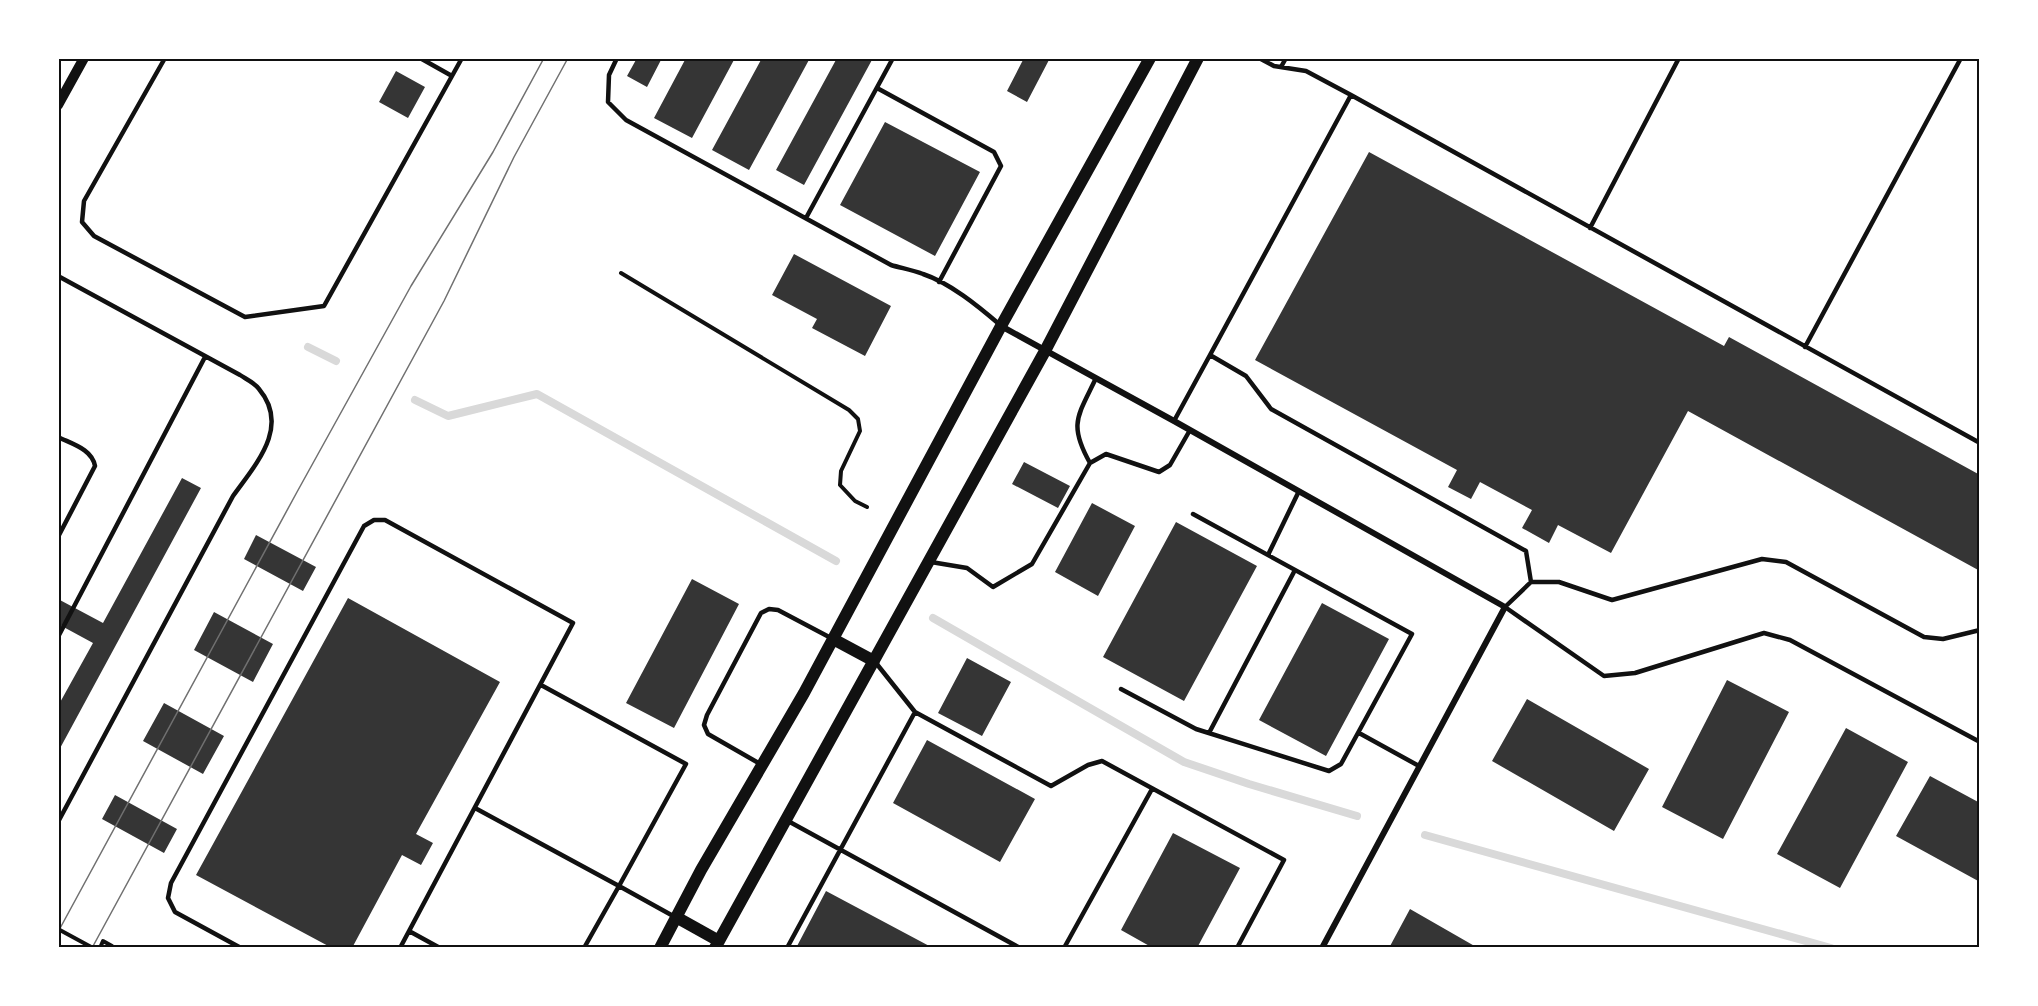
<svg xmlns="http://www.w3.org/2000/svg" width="2038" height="1006" font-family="Lora,serif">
  <rect width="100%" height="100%" fill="#fff"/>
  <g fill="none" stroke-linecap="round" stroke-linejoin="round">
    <path stroke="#d9d9d9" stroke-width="8" d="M 308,347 L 336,361
      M 415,400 L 448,416 L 537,394 L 836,561
      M 933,618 L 1184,762 L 1249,784 L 1357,816
      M 1425,835 L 1831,948"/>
  </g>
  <path fill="#353535" d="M 637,58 L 662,58 L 647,87 L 627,76 Z
    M 686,58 L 735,58 L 692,138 L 654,118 Z
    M 762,58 L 810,58 L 749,170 L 712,150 Z
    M 837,58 L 873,58 L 804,185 L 776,170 Z
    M 1024,58 L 1050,58 L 1027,102 L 1007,91 Z
    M 396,71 L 425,87 L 408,118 L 379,102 Z
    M 885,122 L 980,172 L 935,256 L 840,205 Z
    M 1369,152 L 1724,346 L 1729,337 L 1980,475 L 1980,571 L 1688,411 L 1611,553 L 1558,525 L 1549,543 L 1522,528 L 1532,510 L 1480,482 L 1471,499 L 1448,487 L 1457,470 L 1255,360 Z
    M 794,254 L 891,306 L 865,356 L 812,328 L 817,319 L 772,295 Z
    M 1024,462 L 1070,486 L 1058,508 L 1012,484 Z
    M 182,478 L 201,488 L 58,752 L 58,706 L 93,643 L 58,624 L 58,599 L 103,623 Z
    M 1092,503 L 1135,526 L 1098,596 L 1055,572 Z
    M 1176,522 L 1257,566 L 1184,701 L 1103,657 Z
    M 256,535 L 316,567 L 303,591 L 244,559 Z
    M 692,579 L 739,604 L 674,728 L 626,703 Z
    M 348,598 L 500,682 L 416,834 L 433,843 L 421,865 L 402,855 L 352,948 L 332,948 L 196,875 Z
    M 1322,603 L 1389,639 L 1326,756 L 1259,720 Z
    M 214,612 L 273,644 L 253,682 L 194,650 Z
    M 967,658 L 1011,682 L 982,736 L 938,713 Z
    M 1727,680 L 1789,712 L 1723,839 L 1662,807 Z
    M 1527,699 L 1649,769 L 1614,831 L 1492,761 Z
    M 164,703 L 224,736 L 203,774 L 143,741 Z
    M 1846,728 L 1908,762 L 1840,888 L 1777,854 Z
    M 927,740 L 1035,799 L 1000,862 L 893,803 Z
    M 1930,776 L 1980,803 L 1980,882 L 1896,836 Z
    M 115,795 L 177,829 L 164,853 L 102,819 Z
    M 1173,833 L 1240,868 L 1197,948 L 1153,948 L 1121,930 Z
    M 826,891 L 933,948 L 796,948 Z
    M 1410,909 L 1478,948 L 1389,948 Z"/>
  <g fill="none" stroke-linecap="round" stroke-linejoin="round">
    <path stroke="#111" stroke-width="4" d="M 621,273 L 849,410 L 858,419 L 860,431 L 841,471 L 840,485 L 855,501 L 867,507
      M 58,929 L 93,948
      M 100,948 L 103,941 L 112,946 L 111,948"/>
    <path stroke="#111" stroke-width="4.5" d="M 165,58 L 84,201 L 82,222 L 94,236 L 245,317 L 324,306 L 452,76
      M 420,58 L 452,76 L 462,58
      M 617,58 L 609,75 L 608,102 L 626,120 L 891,265 C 901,268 912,270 923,274 C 950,283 978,306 999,324
      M 1259,58 L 1274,66 L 1306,71 L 1351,95 L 1980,443
      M 1281,67 L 1286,58
      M 877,88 L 994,152 L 1001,166 L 939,282
      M 1351,95 L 1210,355 L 1246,376 L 1271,409 L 1526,551 L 1531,582
      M 806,218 L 893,58
      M 1590,228 L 1679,58
      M 58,276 L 240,375 C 246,379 255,383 259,389 C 291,427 255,465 233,496 L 58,822
      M 1805,347 L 1961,58
      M 1174,421 L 1210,355
      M 58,437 C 72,444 92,449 95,466 L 58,537
      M 1090,463 C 1068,424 1078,416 1096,378
      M 1268,555 L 1299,491
      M 931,562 L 967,568 L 993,587 L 1032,564 L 1090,463 L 1106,454 L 1159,472 L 1170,465 L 1190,430
      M 1980,630 L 1943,639 L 1924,637 L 1786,562 L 1762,559 L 1612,600 L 1559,582 L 1531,582 L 1505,607 L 1604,676 L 1635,673 L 1764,633 L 1790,640 L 1980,742
      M 58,637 L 205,357
      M 876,663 L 915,712
      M 541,685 L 686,764 L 619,886 L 675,917
      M 1121,689 L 1196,729 L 1329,771 L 1341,764 L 1412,634 L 1193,514
      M 1209,733 L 1295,570
      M 1359,733 L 1419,766
      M 762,765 L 708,734 L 704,725 L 707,715 L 761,613 L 769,609 L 778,610 L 831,638
      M 475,808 L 619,886 L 584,948
      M 788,821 L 1020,948
      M 409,931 L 440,948
      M 241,948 L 175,912 L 168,898 L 171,883 L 364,526 L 374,520 L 385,520 L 573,623 L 400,948
      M 787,948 L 915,712 L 1051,786 L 1088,765 L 1102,761 L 1284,860 L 1237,948
      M 1064,948 L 1152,789"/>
    <path stroke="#111" stroke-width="6" d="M 1001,326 L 1174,421 L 1505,607 L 1322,948"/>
    <path stroke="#111" stroke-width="10" d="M 58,105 L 84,58"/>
    <path stroke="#111" stroke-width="12" d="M 833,639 L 874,661
      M 676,917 L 719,941
      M 660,948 L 701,870 L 804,693 L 1001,326 L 1150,58
      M 715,948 L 1045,351 L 1198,58"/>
    <path stroke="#707070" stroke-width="1.5" d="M 58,932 L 297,492 L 411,286 L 493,152 L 544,58
      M 92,948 L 444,301 L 514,157 L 568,58"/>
  </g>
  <rect width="2038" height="1006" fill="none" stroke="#ffffff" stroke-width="120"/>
  <rect x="60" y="60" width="1918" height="886" fill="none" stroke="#111" stroke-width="2"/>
</svg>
